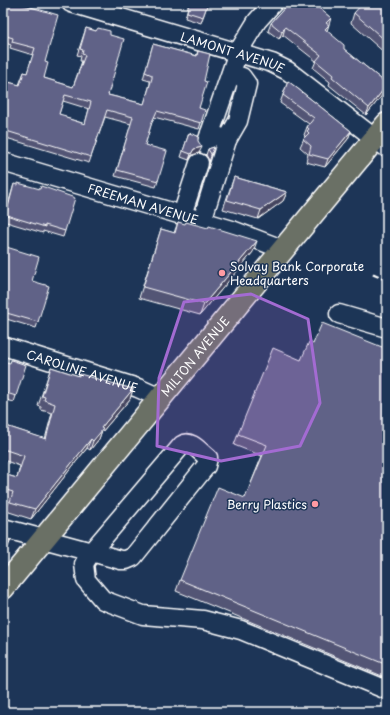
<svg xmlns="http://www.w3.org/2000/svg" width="390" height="715" font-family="'Playpen Sans',sans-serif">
  <rect width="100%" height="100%" fill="#1d3557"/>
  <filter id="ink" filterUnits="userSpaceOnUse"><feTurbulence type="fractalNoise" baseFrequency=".025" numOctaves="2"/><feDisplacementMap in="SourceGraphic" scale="8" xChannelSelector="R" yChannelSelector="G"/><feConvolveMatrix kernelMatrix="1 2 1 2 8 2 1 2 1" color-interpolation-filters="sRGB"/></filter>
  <g filter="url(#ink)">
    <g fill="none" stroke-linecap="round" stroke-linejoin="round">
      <defs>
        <g id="minor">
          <path id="s1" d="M 71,3 L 272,63 L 288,71 L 387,148"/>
          <path d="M 227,140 L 238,121 L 247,84 L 242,77 L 231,74"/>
          <path d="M 206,145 L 238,52 L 257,21 L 273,3"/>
          <path id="s2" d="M 3,162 L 232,230 L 282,249"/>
          <path d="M 182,215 L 199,163"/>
          <path d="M 202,221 L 227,140 L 210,133"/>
          <path d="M 339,314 L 387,328"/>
          <path id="s3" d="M 3,346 L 138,388 L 160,398"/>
          <path d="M 3,528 L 121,560 L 126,560 L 133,557 L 206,466 L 208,458 C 200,452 191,439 182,445 L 92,551 L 84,564 L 86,580 L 103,600 L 143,615 L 203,620 L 241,630 L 387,690"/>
        </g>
        <g id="major">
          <path id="s4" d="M 3,588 L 387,124"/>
        </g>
      </defs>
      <use href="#minor" stroke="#fff" stroke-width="21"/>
      <use href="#major" stroke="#fff" stroke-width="25"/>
      <use href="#minor" stroke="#1d3557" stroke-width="18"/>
      <use href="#major" stroke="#6b7065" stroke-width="22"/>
      <path stroke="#fff" stroke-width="3" stroke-dasharray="6 3" stroke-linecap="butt" d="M 373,274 L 387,280"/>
    </g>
    <path fill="#535474" stroke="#fff" fill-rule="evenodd" d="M 3,3 L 45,62 L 44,78 L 73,87 L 82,61 L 80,61 L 81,56 L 77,55 L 86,28 L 110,35 L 108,95 L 144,104 L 150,84 L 150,81 L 143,79 L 153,44 L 196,56 L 198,51 L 204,81 L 199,108 L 201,123 L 199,129 L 154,117 L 151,125 L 145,145 L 158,181 L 156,187 L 115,176 L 131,124 L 105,117 L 89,163 L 3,137 L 3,94 L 4,95 L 8,82 L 19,85 L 24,72 L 27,73 L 33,55 L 10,48 L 11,45 L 3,42 ZM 63,101 L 89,109 L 85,124 L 66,118 L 59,114 Z
      M 189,3 L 208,3 L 201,23 L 185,18 Z
      M 289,3 L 325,3 L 320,9 L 331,18 L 327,31 L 344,49 L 387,84 L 387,86 L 385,92 L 366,115 L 329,85 L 330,82 L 313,68 L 316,61 L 283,35 L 279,39 L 268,31 L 271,23 Z
      M 387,9 L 386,14 L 387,14 L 387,55 L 351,23 L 354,13 Z
      M 288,81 L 351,131 L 348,139 L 325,167 L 306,162 L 308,154 L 300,147 L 305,136 L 304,135 L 307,127 L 309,124 L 280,103 Z
      M 189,133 L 198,141 L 199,153 L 192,155 L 189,160 L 181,157 Z
      M 214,147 L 209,162 L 209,160 L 206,155 L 208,149 Z
      M 234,177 L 287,192 L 283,201 L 258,219 L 223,209 Z
      M 14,184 L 65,231 L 63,237 L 43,231 L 43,233 L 3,221 Z
      M 178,222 L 253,252 L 200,315 L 139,298 L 161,229 L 174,233 Z
      M 3,246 L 32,281 L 38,322 L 36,328 L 3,318 Z
      M 313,344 L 387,349 L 387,348 L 387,678 L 176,591 L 180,580 L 245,498 L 262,456 L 234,445 L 238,434 L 301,360 Z
      M 3,361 L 16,396 L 14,402 L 3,399 Z
      M 51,367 L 79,376 L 133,389 L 130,399 L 101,433 L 99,439 L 90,450 L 87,448 L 31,519 L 6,511 L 9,501 L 3,499 L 3,474 L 17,478 L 20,466 L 3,460 L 3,425 L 45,439 L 52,413 L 41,410 L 41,407 L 38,406 Z"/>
    <path fill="#44455e" stroke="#fff" d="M 321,3 L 325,3 L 315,15 L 318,7 Z
      M 285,27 L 283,35 L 279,39 L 282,32 Z
      M 387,85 L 385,92 L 366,115 L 369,108 Z
      M 351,131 L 348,139 L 325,167 L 328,159 Z
      M 202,147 L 199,153 L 192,155 L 189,160 L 191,154 L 194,149 Z
      M 287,192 L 283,201 L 258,219 L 261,210 Z
      M 257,241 L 253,252 L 200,315 L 204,304 Z
      M 133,389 L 130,399 L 101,433 L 99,439 L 90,450 L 93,441 L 101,428 Z
      M 91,439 L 87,448 L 31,519 L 35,509 Z
      M 11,540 L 8,547 L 3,553 L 3,549 Z"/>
    <path fill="#616287" stroke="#fff" fill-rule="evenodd" d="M 3,3 L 17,3 L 58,15 L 45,62 L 48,63 L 44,78 L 73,87 L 85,55 L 82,54 L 83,50 L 80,49 L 86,28 L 96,31 L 98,28 L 110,31 L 110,35 L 124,39 L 108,95 L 144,104 L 152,78 L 152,75 L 145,72 L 153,44 L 197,56 L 198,51 L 210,54 L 204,81 L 207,82 L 199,108 L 205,110 L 201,123 L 157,111 L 152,122 L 145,145 L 167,151 L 158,181 L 117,170 L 133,117 L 107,110 L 91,157 L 3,130 L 3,94 L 4,95 L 8,82 L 20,85 L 24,72 L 27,73 L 35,48 L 12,42 L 13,38 L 3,35 ZM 65,95 L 91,102 L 85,124 L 66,118 L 66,116 L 59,114 Z
      M 189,3 L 208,3 L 203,17 L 187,12 Z
      M 289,3 L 321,3 L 318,7 L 331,18 L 326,23 L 329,25 L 325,29 L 344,45 L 344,49 L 387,84 L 387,85 L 369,108 L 332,77 L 333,75 L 316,61 L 321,55 L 285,27 L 282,32 L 271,23 Z
      M 363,3 L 380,3 L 387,9 L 387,10 L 385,13 L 387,14 L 387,42 L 354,13 Z
      M 288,81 L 351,131 L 328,159 L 309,154 L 311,146 L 303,139 L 309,133 L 307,131 L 309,129 L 307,127 L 314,118 L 283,95 Z
      M 189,133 L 198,136 L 198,141 L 202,147 L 194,149 L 191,154 L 183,151 Z
      M 214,147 L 211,156 L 211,154 L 208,149 Z
      M 234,177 L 287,192 L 261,210 L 227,200 Z
      M 18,183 L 40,189 L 41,186 L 75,198 L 65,231 L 45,225 L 45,227 L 6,215 L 14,184 L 18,185 Z
      M 178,222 L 185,224 L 186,222 L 208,228 L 209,226 L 257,241 L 204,304 L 143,287 L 161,229 L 175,233 Z
      M 3,246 L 39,257 L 32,281 L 49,286 L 38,322 L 3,312 Z
      M 322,323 L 387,349 L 387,348 L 387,665 L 180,580 L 218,487 L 245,498 L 267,445 L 238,434 L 273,348 L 301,360 L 309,342 L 313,344 Z
      M 11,360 L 26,365 L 16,396 L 3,392 L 3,361 L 10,363 Z
      M 51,367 L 79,376 L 80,374 L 133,389 L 101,428 L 103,429 L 93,441 L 91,439 L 35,509 L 10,502 L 13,492 L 3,489 L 3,474 L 17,478 L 24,456 L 3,449 L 3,425 L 46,439 L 55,404 L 44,400 L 45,397 L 42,396 Z
      M 3,538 L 11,540 L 3,549 Z"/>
  </g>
  <path fill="#a36bd2" fill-opacity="0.2" stroke="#a36bd2" stroke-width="3" stroke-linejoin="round" d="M 251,294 L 308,319 L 320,403 L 300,446 L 221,461 L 157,446 L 159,378 L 184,302 Z"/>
  <g fill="#ff9aa2" stroke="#1d3557" stroke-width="1.5">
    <circle cx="222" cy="273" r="4"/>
    <circle cx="315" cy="504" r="4"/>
  </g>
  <g text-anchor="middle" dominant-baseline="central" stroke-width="3" stroke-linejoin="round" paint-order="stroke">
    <g font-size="12" fill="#fff" stroke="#1d3557">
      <text stroke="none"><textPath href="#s1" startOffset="169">LAMONT AVENUE</textPath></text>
      <text stroke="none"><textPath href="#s2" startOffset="146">FREEMAN AVENUE</textPath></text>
      <text stroke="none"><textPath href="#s4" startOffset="301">MILTON AVENUE</textPath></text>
      <text stroke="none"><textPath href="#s3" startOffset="83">CAROLINE AVENUE</textPath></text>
    </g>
    <g font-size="12" fill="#fff" stroke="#1d3557" text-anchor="start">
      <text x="230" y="266">Solvay Bank Corporate<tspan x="230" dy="14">Headquarters</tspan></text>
      <text x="307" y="504" text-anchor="end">Berry Plastics</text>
    </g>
  </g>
  <rect width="390" height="715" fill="none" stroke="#1d3557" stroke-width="16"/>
  <rect x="8" y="8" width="374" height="699" fill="none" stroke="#fff" stroke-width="1.5" filter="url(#ink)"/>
</svg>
